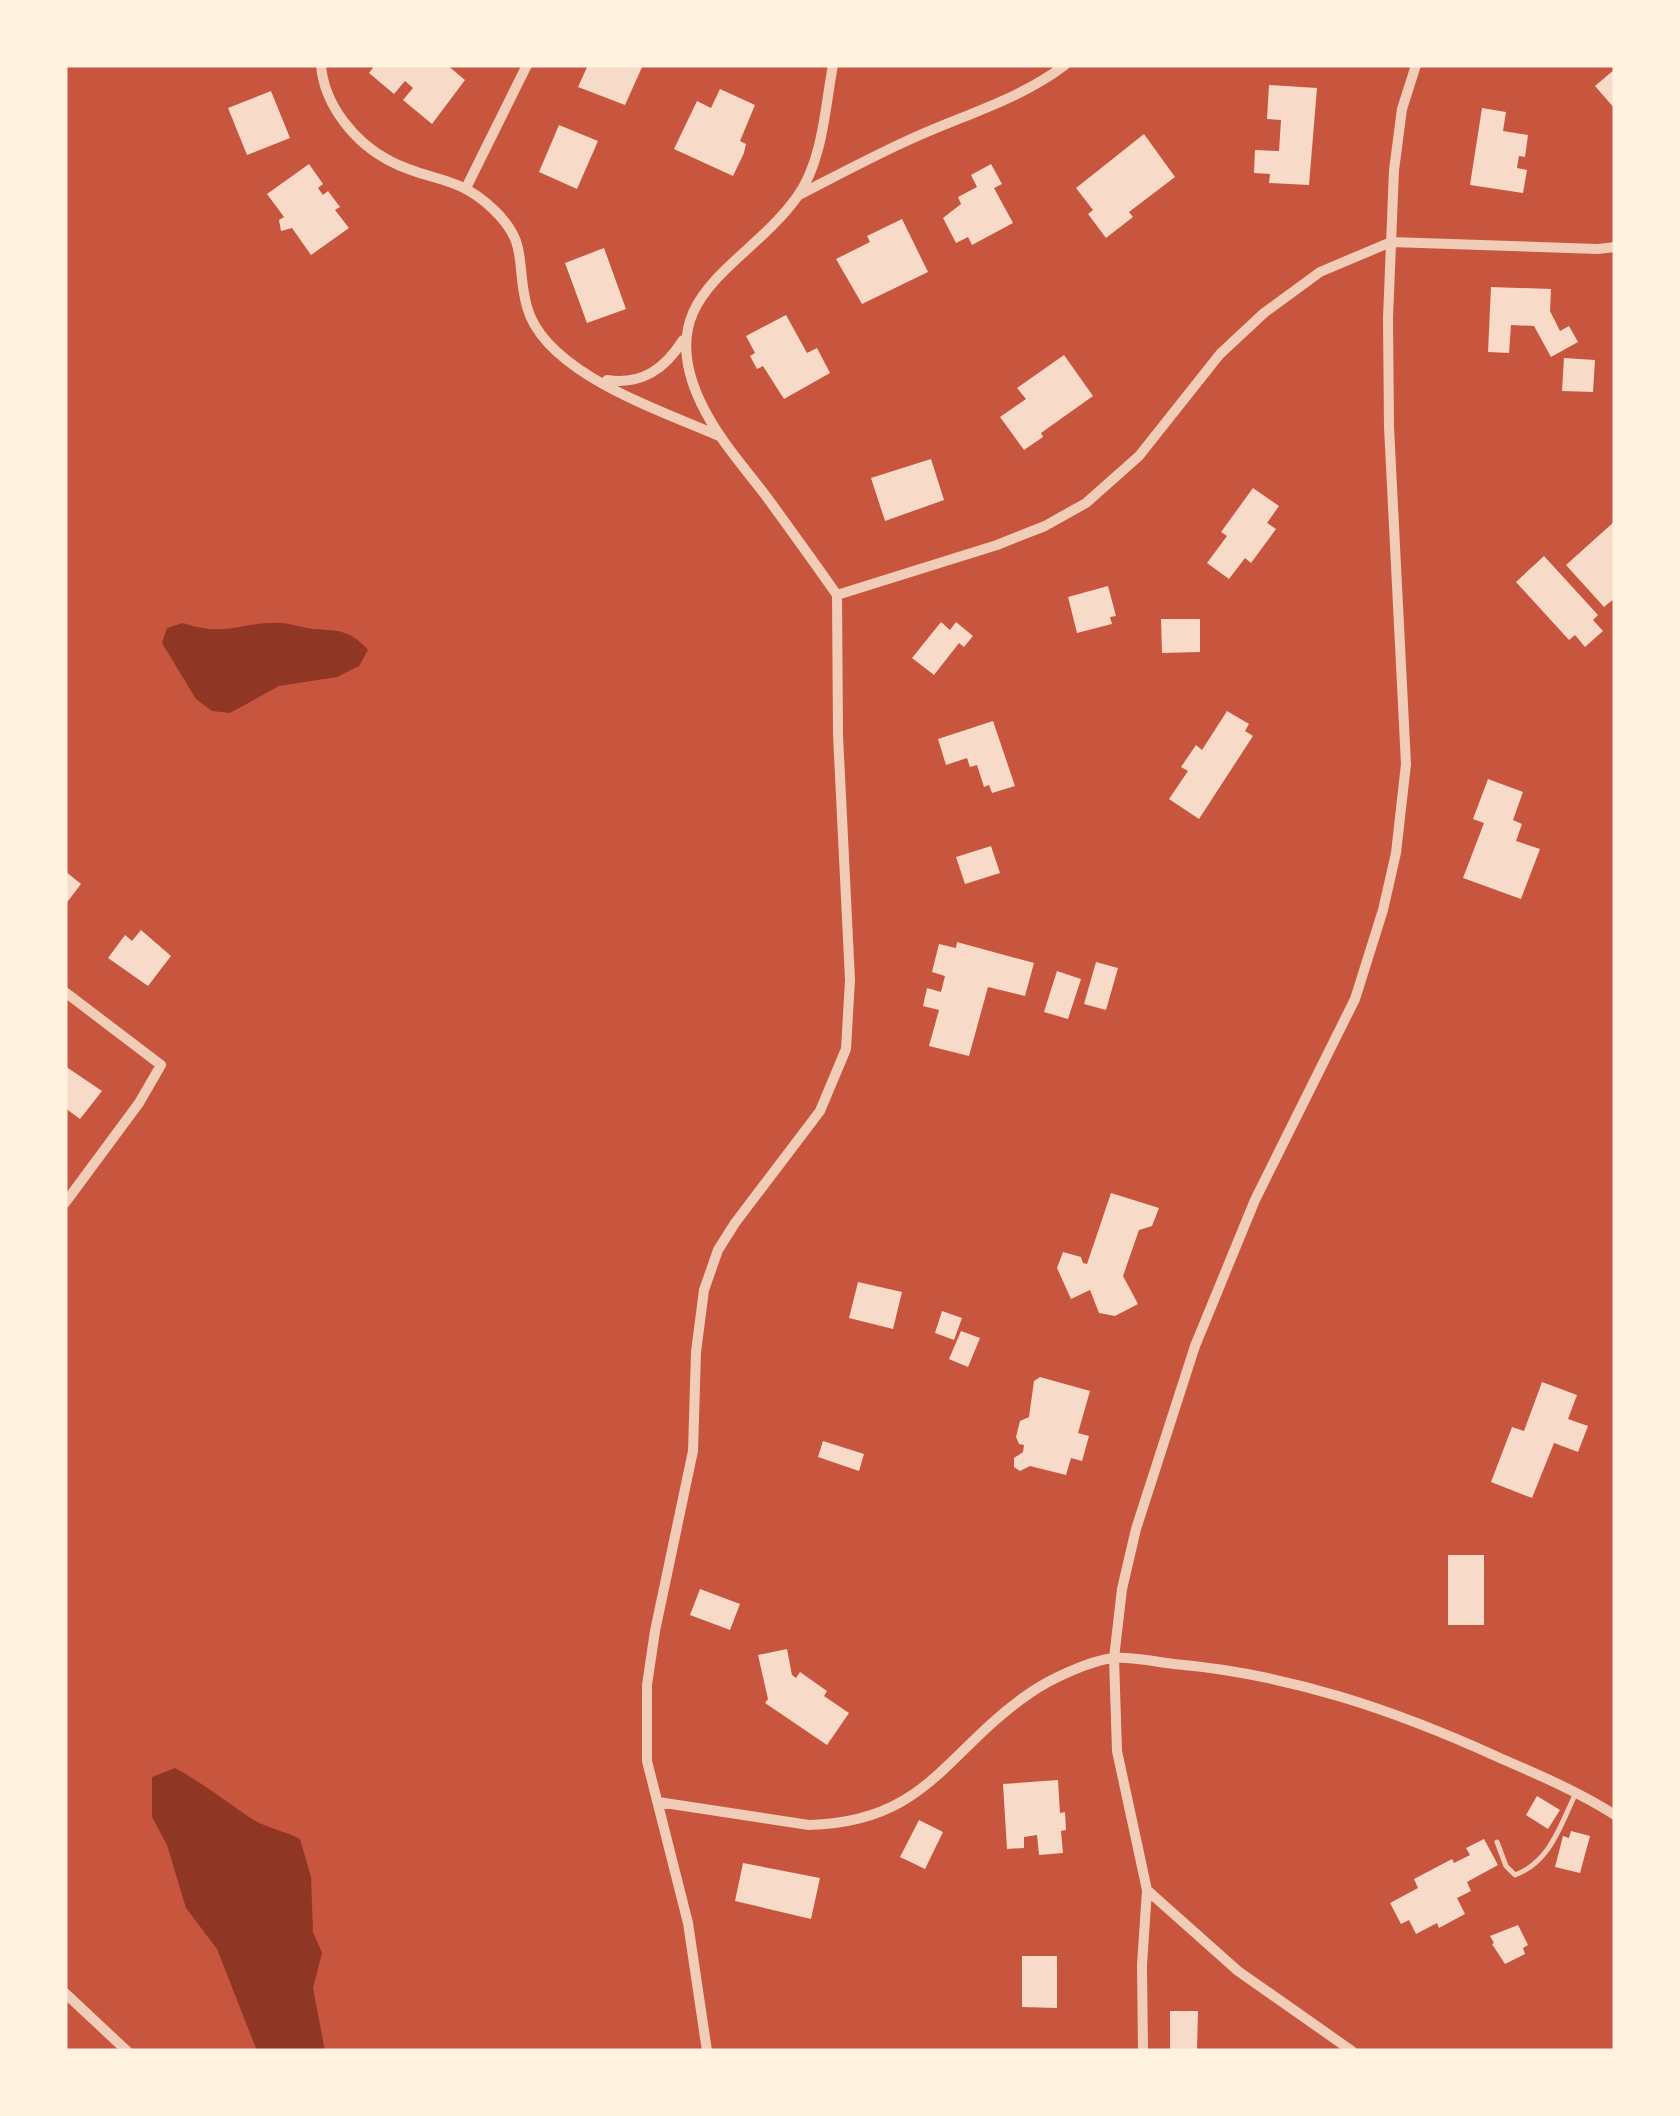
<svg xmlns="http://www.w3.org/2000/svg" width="1680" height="2116" font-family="Helvetica,sans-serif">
  <rect width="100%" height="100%" fill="#c8553d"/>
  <path fill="#8f3625" d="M 183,623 C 226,638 242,621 282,623 C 293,624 303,628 313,629 C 338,631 350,629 368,650 L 359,666 L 337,677 L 279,686 L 230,713 L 212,711 L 196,699 L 162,643 L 167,628 Z
    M 175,1768 C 201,1782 224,1800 249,1817 C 263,1827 283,1830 300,1839 L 311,1877 L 313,1932 L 322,1953 L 313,1988 L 325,2051 L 257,2051 L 217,1949 L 186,1908 L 167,1845 L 152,1817 L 152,1777 Z"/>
  <path fill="#f7dbc8" d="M 375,65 L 447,65 L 465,80 L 432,124 L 403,100 L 413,88 L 405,81 L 394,94 L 369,73 Z
    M 588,65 L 643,65 L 625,105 L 578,87 Z
    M 1615,69 L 1615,109 L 1595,86 Z
    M 1269,85 L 1317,88 L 1309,185 L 1269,183 L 1270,174 L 1254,173 L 1255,150 L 1279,151 L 1281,120 L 1267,119 Z
    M 720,89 L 755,105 L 740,141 L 746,144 L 744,153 L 733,176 L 674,149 L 697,101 L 711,108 Z
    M 271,91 L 290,138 L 247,155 L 228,108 Z
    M 1482,108 L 1506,112 L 1503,131 L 1528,135 L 1525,157 L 1519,156 L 1517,168 L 1527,170 L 1523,193 L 1470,185 Z
    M 559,125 L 598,141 L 577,189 L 539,172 Z
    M 1144,134 L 1175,177 L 1129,212 L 1133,217 L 1106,238 L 1088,214 L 1093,210 L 1076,188 Z
    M 309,164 L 323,184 L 318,188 L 323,195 L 328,191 L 340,207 L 335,210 L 349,228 L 311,255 L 292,228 L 281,231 L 279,220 L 284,217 L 267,194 Z
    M 991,164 L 1002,184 L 994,188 L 1013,223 L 972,245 L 968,237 L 956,243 L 943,218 L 961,204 L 958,197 L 977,187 L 971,175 Z
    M 902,219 L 928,272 L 862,304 L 836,259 L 870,242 L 867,236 Z
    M 604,248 L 626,309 L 587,323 L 565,263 Z
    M 1491,287 L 1551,289 L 1550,311 L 1560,331 L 1569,326 L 1578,342 L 1551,357 L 1534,326 L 1511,325 L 1509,353 L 1488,352 Z
    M 786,315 L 807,353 L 817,348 L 830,373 L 784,399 L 763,366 L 757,369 L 750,356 L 755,353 L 746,336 Z
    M 1064,355 L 1093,396 L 1041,433 L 1043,437 L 1024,450 L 1000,417 L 1026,399 L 1017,388 Z
    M 1564,358 L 1595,360 L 1593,392 L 1562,391 Z
    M 931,459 L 944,500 L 885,521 L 871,478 Z
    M 1253,488 L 1279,506 L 1267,523 L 1276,529 L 1251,563 L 1245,558 L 1229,579 L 1207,563 L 1227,536 L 1221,532 Z
    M 1615,521 L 1615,598 L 1604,607 L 1566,565 Z
    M 1544,556 L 1598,615 L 1593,620 L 1603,631 L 1585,647 L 1575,635 L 1569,640 L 1516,582 Z
    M 1108,586 L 1116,616 L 1110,617 L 1112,624 L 1077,633 L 1068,597 Z
    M 1161,619 L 1200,619 L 1200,652 L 1162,653 Z
    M 941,622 L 950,630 L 956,622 L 973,636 L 964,647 L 959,643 L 934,675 L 912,658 Z
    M 1227,711 L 1249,724 L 1245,731 L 1253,736 L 1199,819 L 1169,799 L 1188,771 L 1181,767 L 1196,745 L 1202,750 Z
    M 993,721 L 1015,786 L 992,793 L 989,785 L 984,787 L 977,765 L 970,767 L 967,758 L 946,765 L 938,739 Z
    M 1488,779 L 1523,792 L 1513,820 L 1522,824 L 1516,841 L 1540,849 L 1521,899 L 1463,878 L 1484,823 L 1473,819 Z
    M 991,846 L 1000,873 L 965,884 L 956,857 Z
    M 65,871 L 81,884 L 65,905 Z
    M 141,930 L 171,956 L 148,986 L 108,958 L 125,935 L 132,941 Z
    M 957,942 L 1034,963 L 1025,996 L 988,987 L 969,1056 L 929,1046 L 939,1010 L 923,1006 L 927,988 L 941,992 L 945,976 L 932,972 L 939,944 L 956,948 Z
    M 1096,962 L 1118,968 L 1106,1010 L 1084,1004 Z
    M 1057,971 L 1081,979 L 1068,1019 L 1044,1012 Z
    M 65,1066 L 102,1091 L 80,1119 L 65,1108 Z
    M 1111,1193 L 1159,1208 L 1152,1226 L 1139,1230 L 1123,1276 L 1138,1304 L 1115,1316 L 1099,1313 L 1090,1290 L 1071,1299 L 1057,1268 L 1063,1252 L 1081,1257 L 1083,1263 L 1087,1264 Z
    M 858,1282 L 902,1292 L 893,1329 L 849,1318 Z
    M 942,1311 L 962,1318 L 954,1340 L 935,1333 Z
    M 961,1331 L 980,1338 L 968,1367 L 949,1359 Z
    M 1040,1377 L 1090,1391 L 1078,1433 L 1089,1436 L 1082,1461 L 1071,1458 L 1066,1475 L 1030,1466 L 1020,1471 L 1014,1467 L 1014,1458 L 1023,1452 L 1024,1445 L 1019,1444 L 1016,1437 L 1020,1421 L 1029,1417 L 1034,1381 Z
    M 1542,1382 L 1577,1395 L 1568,1419 L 1588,1426 L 1578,1452 L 1554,1443 L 1532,1498 L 1491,1482 L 1512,1427 L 1524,1431 Z
    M 823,1441 L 864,1454 L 859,1471 L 818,1457 Z
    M 1448,1555 L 1484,1555 L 1484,1625 L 1448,1625 Z
    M 700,1589 L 740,1604 L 730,1630 L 690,1615 Z
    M 787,1649 L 792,1675 L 796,1678 L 800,1672 L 827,1691 L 824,1696 L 849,1713 L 827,1745 L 765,1703 L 768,1699 L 758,1655 Z
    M 1058,1780 L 1060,1813 L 1065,1812 L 1066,1830 L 1061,1831 L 1063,1853 L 1039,1855 L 1037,1835 L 1024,1837 L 1024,1848 L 1007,1849 L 1003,1784 Z
    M 1537,1796 L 1560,1810 L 1548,1829 L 1526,1815 Z
    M 919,1820 L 943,1832 L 925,1869 L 900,1857 Z
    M 1571,1831 L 1590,1836 L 1580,1873 L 1555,1867 L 1563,1836 L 1569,1838 Z
    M 1484,1839 L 1498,1865 L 1467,1882 L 1471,1891 L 1457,1898 L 1465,1914 L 1439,1928 L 1437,1923 L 1416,1934 L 1409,1920 L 1401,1924 L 1390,1903 L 1418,1888 L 1414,1879 L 1452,1859 L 1454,1863 L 1470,1855 L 1466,1848 Z
    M 743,1863 L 820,1878 L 811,1919 L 735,1901 Z
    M 1518,1925 L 1528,1945 L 1523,1948 L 1525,1954 L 1505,1964 L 1492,1944 L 1494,1943 L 1490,1936 Z
    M 1022,1956 L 1057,1956 L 1057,2008 L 1022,2007 Z
    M 1170,2011 L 1198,2011 L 1197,2051 L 1170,2051 Z"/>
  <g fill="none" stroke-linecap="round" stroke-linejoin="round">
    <path stroke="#f1ccb7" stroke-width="5" d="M 1497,1842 L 1506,1866 L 1515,1875 C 1550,1862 1560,1826 1575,1795"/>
    <path stroke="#f1ccb7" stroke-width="10" d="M 321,65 C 324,105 355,143 390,161 C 430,182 456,174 493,209 C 530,244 515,263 527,307 C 545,373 660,410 719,436
      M 833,65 C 825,107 823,161 797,197 C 745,269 649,294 701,403 C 717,437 743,466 766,496 C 790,529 814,562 837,595
      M 467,186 L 527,65
      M 799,195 C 836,176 873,156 911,139 C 963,115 1019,100 1065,65
      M 607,380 C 642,385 665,369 683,340
      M 837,595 L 997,545 L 1045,526 L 1086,503 L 1139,456 L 1220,354 L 1264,313 L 1320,272 L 1391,242 L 1598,249 L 1615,247
      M 65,992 L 161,1065 L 139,1103 L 65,1203
      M 658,1802 L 809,1825 C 928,1822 945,1751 1030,1693 C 1050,1679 1089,1661 1113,1658 C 1132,1656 1155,1662 1174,1664 C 1289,1674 1395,1710 1500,1758 C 1539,1775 1579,1792 1615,1815
      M 65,1993 L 127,2051
      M 707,2051 L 688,1923 L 647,1761 L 647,1685 L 655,1631 L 693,1451 L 696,1352 L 704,1290 L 718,1250 L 735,1223 L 820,1111 L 846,1049 L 850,980 L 838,735 L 837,595
      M 1143,2051 L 1142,1965 L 1147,1890
      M 1352,2051 L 1238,1971 L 1147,1890 L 1117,1751 L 1114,1658 L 1122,1589 L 1136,1529 L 1195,1346 L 1255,1200 L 1355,999 L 1383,910 L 1396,853 L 1406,764 L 1389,427 L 1388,318 L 1394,170 L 1402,109 L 1416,65"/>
  </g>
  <rect width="1680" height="2116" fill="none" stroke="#fff3e0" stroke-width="135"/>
</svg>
